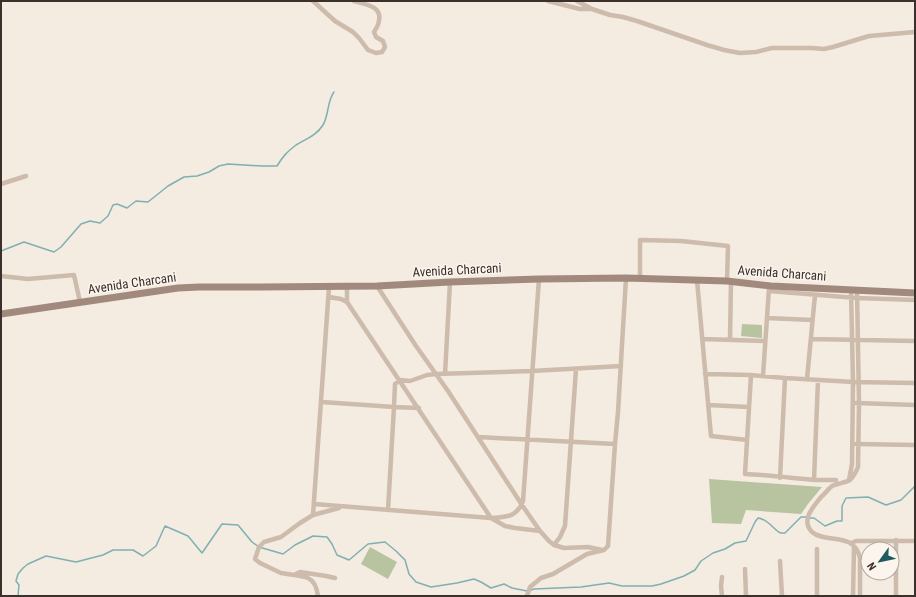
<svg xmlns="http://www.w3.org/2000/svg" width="916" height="597" font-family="'Roboto Condensed',sans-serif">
  <rect width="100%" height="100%" fill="#f4ebe1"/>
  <path fill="#b8c4a0" d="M 742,324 L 762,325 L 762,338 L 741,336 Z
    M 709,479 L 822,487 L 808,504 L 801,514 L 746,510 L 741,524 L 712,523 Z
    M 370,547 L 397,562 L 388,579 L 361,564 Z"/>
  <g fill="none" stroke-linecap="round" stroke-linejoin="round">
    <path stroke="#7fb0b2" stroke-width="1.5" d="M 1,251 L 24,242 L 54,252 L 61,247 L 81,224 L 90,221 L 100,223 L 108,216 L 113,205 L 117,204 L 127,208 L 136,201 L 148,202 L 168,186 L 184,177 L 197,176 L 209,172 L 219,166 L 228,164 L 262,166 L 277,166 C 283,156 287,152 296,145 C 306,139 317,135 323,125 C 329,115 327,101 334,92
      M 810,518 L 814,518 L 825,526 L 837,521 L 842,521 L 842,506 L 846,498 L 868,497 L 886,505 L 901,500 L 915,486
      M 531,590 L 534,589 L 581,587 L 609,583 L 622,586 L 652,586 L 661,584 L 684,576 L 695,570 L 701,561 L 713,553 L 725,549 L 735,543 L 746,541 L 755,522 L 758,518 C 769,519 775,532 781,533 C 782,533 784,533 785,533 L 801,517 L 806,517
      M 1,595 L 2,596
      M 18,596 L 19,585 L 16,581 L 18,574 L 23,568 L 28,564 L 46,556 L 76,562 L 103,555 L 113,550 L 133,550 L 143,556 L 156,546 L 165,526 L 188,536 L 202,553 L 222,524 L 238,525 L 252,542 L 259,547 L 283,554 L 295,545 L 313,536 L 327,537 L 332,544 L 337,555 L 349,560 L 368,544 L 385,542 L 396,551 L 405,560 L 409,574 L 416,582 L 431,587 L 457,583 L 474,579 L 481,582 L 491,588 L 504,584 L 512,588 L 527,591"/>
    <path stroke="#cdbbac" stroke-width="4.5" d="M 313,1 L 335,21 L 353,32 L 359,38 L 368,50 L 376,53 L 382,52 L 385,47 L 383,41 L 376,37 L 374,32 C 376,29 379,24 379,20 C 382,6 364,4 354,1
      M 548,1 L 580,9 L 590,9
      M 577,1 L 592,9 L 610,15 L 623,17 L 637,21 L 707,45 L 724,50 L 740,53 L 756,52 L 772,48 L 812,48 L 824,49 L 833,47 L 869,36 L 915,32
      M 1,184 L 26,176
      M 1,276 L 28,279 L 74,275 L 80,302
      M 640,278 L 640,240 L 681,241 L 728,246 L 727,281
      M 697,280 L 711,436 L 747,440
      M 377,286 L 416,346 L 448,391 L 522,505 L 540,531 L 549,541 L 554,545 L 564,548 L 588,547 L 602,550
      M 347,287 L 347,302
      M 857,290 L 859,403 L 858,467 C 856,472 854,476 850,480 C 845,483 838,483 832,486 C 828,489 825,494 821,497 C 814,506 800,520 812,532 C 826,544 854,531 860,558 L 860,596
      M 769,291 L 857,298 L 915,300
      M 329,297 L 341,299 L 347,302 L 491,518 L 505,526 L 515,528 L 540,531
      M 767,318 L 812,320
      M 703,339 L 765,341
      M 811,339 L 915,341
      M 730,340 L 731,281
      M 445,374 L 450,282
      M 705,374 L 751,375 L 785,378 L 853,382 L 915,383
      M 751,375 L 745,474 C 768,475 791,478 814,480 L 818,380
      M 763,376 L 769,288
      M 807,379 L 815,295
      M 322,402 L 394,407 L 419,408
      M 856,403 L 915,405
      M 708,405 L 749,407
      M 478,437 L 615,444
      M 856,444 L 915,445
      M 780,478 L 785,378
      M 814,480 L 836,480
      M 849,480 L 852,464 L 853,382 L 851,290
      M 314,504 L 491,518 C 507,517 517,517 523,501 L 539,279
      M 388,510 L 394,407 L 395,384 L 400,380 L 410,381 L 427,375 L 436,374 L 532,371 L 621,366
      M 313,515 L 329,287
      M 851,543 L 856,541 L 915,541
      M 554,545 L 560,537 L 565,526 L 576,369
      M 817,549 L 817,596
      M 780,561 L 782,596
      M 745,569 L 746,596
      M 294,575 C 299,576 304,576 308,578 C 315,581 317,589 318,596
      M 722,577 L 721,586 L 722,596
      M 335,578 L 326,576 L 300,572 L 294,575 L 281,573 L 260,563 L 255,559 L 259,547 L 264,542 L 281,537 L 300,523 L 313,515 L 339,508
      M 527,596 L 530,587 L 541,578 L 553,574 L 587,554 L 604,550 L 608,546 L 615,444 L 618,412 L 626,278
      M 853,596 L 854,547
      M 896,596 L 896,540"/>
    <path stroke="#a18a7d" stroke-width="7" d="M 1,314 L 178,288 L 199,287 L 261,287 L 377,286 L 450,282 L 539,279 L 626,278 L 727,281 L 771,286 L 915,293"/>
  </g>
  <g text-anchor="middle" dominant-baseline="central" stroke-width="3" stroke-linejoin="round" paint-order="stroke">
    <g font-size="13" fill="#3b302b" stroke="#fbf5ee">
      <text transform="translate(457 270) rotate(-3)">Avenida Charcani</text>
      <text transform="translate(782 273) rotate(4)">Avenida Charcani</text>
      <text transform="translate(132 283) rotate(-8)">Avenida Charcani</text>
    </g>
  </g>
  <rect width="916" height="597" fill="none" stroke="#3b302b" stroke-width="4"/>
  <g transform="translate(880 561) rotate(237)"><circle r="19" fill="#fbf5ee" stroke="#aea6a0"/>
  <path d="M0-3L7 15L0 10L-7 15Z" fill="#1f5a5e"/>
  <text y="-6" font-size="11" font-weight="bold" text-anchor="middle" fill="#3b302b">N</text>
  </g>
</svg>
